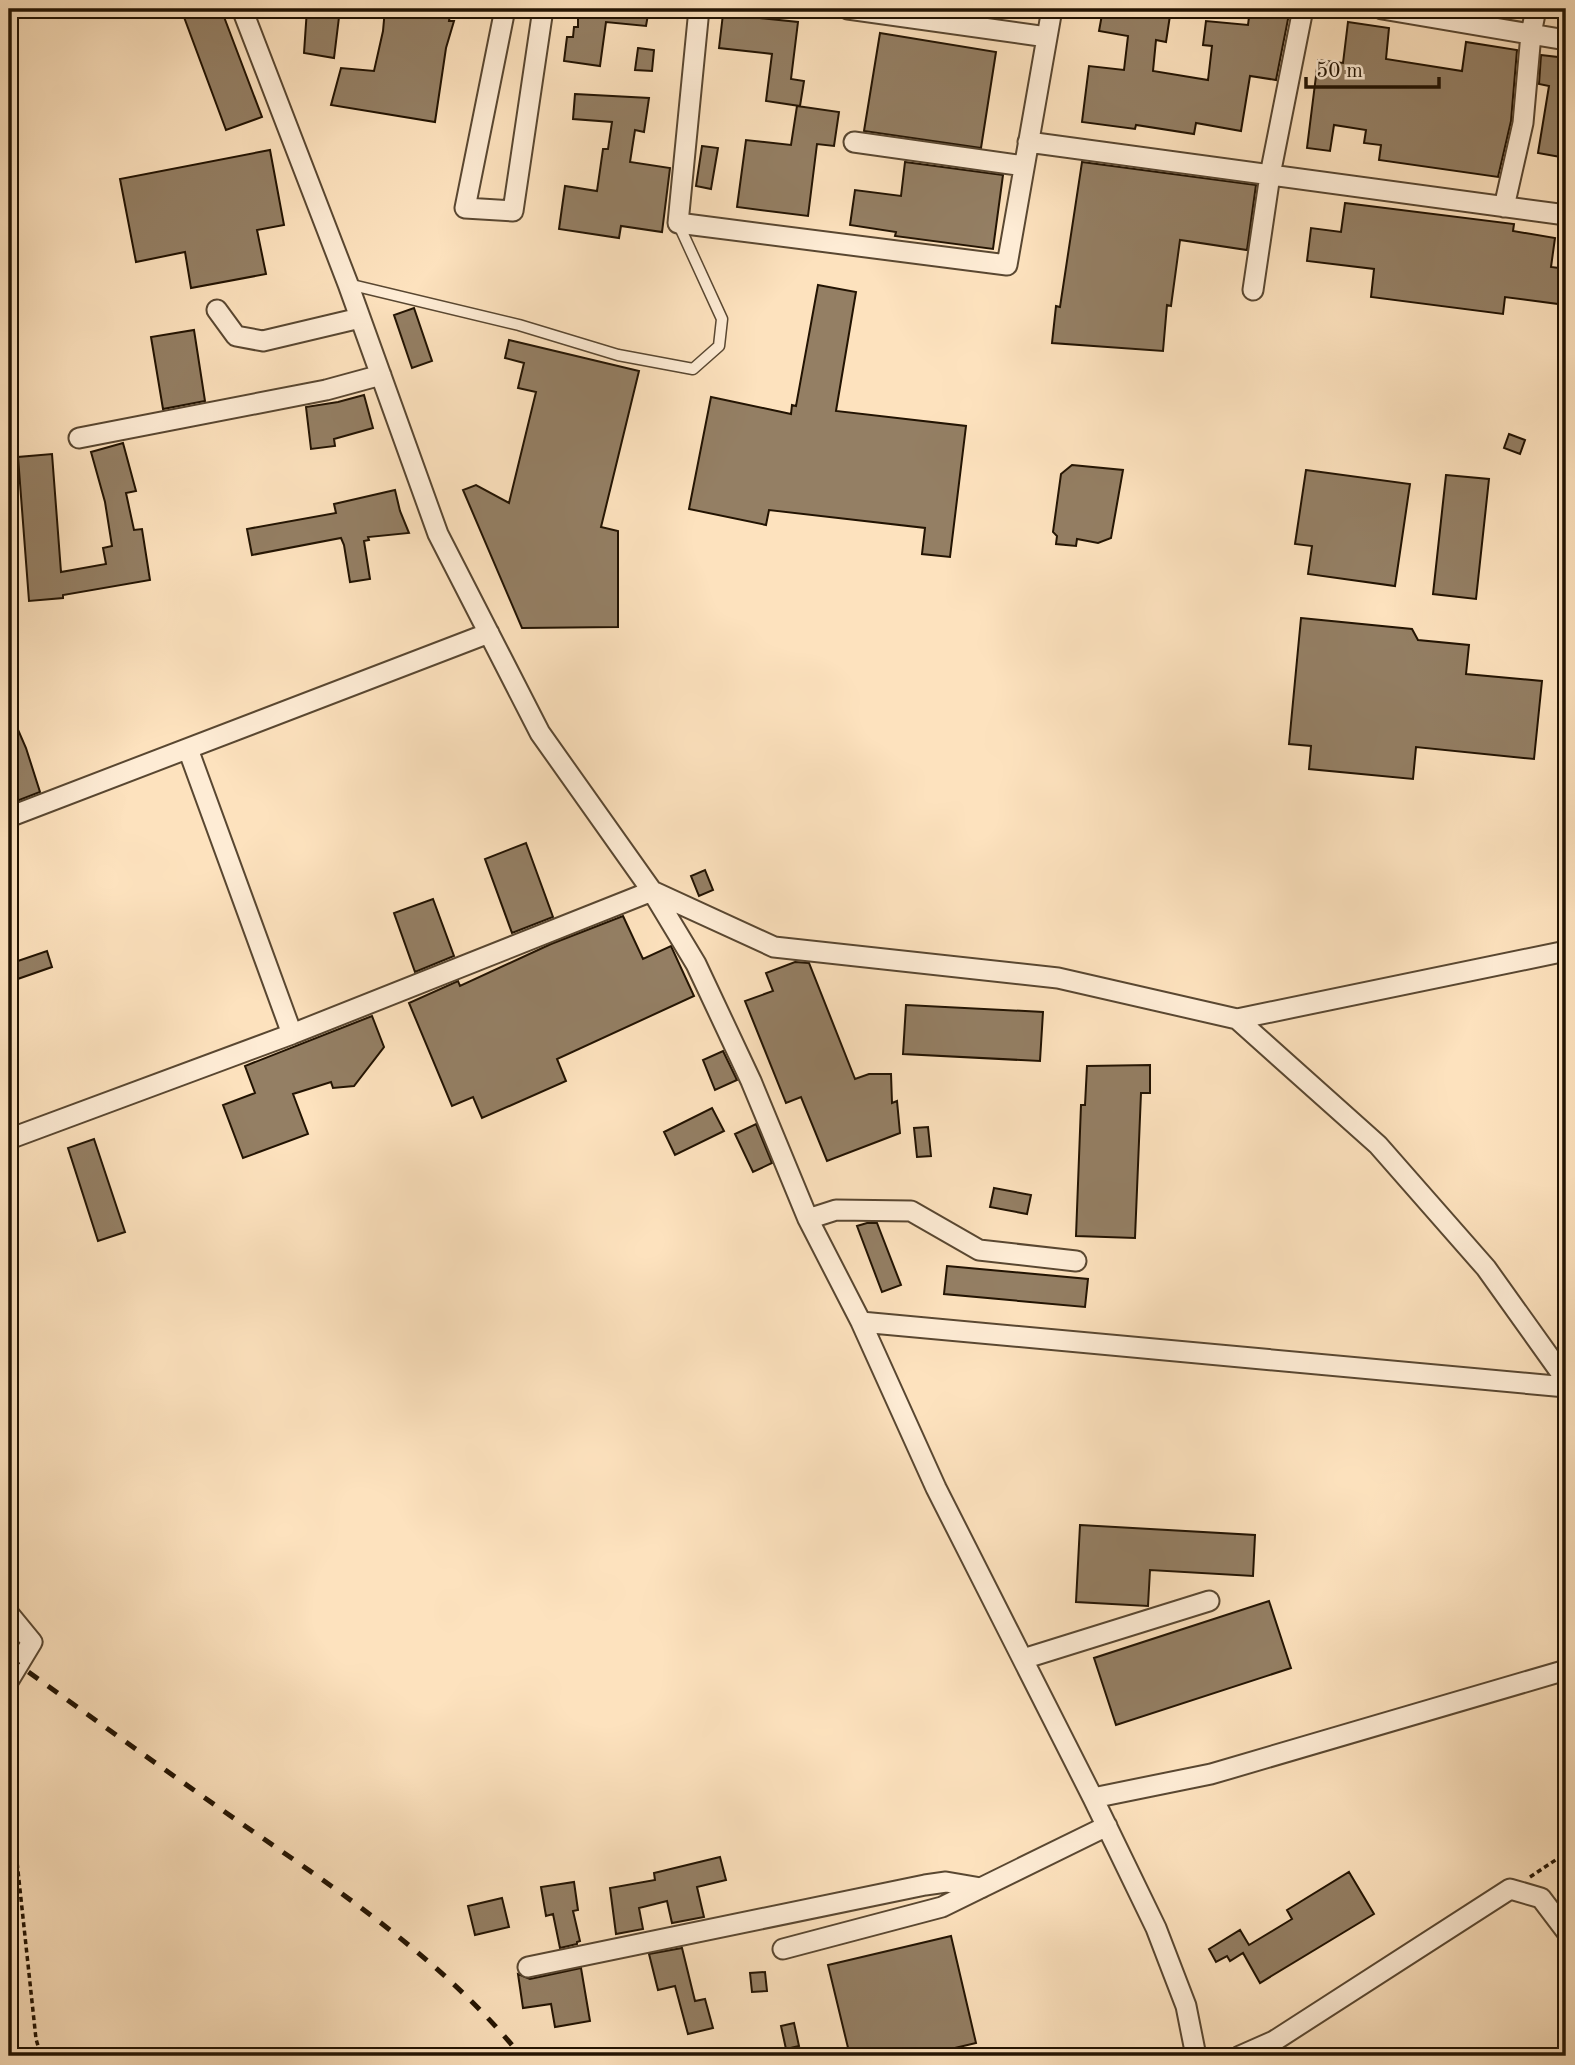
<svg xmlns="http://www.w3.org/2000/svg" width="1575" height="2065" font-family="'Old Standard TT',serif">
  <rect width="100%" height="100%" fill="#fde2be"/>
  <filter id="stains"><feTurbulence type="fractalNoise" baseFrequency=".00286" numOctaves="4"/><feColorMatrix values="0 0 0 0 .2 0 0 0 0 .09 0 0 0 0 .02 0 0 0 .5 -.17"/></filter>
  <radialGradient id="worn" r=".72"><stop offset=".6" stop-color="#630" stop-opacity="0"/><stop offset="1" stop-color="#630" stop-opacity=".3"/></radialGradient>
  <path fill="#947f64" stroke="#221302" stroke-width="2" d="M 181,9 L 221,9 L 262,117 L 226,130 Z
    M 307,9 L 340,9 L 334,58 L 304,53 Z
    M 385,9 L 451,9 L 449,21 L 454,21 L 446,48 L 435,122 L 331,105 L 341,68 L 374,71 L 383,31 Z
    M 578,9 L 649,9 L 646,26 L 606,22 L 600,66 L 564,61 L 567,37 L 573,37 L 574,27 L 578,27 Z
    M 1103,9 L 1171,9 L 1166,42 L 1156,40 L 1153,71 L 1208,80 L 1212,46 L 1203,45 L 1206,21 L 1248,25 L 1250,9 L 1290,9 L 1276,80 L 1250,76 L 1241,131 L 1196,123 L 1194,134 L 1136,125 L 1135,129 L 1082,122 L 1089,66 L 1124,70 L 1128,36 L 1099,31 Z
    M 723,14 L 798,22 L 791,79 L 804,81 L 800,106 L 766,101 L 772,54 L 719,48 Z
    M 1348,22 L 1389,28 L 1386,59 L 1462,71 L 1466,42 L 1517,50 L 1511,121 L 1498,177 L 1379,160 L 1381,145 L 1364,143 L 1366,130 L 1334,125 L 1330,151 L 1307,148 L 1318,60 L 1343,63 Z
    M 880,33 L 996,52 L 981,148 L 864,131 Z
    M 638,48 L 654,50 L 652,71 L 635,70 Z
    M 1541,55 L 1566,58 L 1566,158 L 1538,153 L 1549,86 L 1539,84 Z
    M 575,94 L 649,98 L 644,132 L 635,130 L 630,162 L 670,168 L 662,232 L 621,226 L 619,238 L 559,229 L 565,186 L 597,191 L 603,149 L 608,149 L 612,122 L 573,119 Z
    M 797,106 L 839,112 L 834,146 L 817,144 L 808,216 L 737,207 L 746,140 L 791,145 Z
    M 702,146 L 718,148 L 711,189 L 696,186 Z
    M 270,150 L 284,225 L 257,230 L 266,274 L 191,288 L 185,252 L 136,262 L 120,179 Z
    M 905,162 L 1003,175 L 993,249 L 895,236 L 896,232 L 850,225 L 855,190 L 901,196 Z
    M 1082,162 L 1256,185 L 1247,250 L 1180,240 L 1171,306 L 1167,305 L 1163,351 L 1052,343 L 1056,306 L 1060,307 Z
    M 1345,203 L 1514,224 L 1513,231 L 1555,238 L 1551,267 L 1566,269 L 1566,305 L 1505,297 L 1503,314 L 1371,297 L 1374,269 L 1307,261 L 1311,228 L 1341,232 Z
    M 818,285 L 856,292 L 836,411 L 966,426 L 950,557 L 922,554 L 925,528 L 769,510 L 766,525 L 689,509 L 711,397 L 791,414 L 792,405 L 796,406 Z
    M 414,308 L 432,361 L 412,368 L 394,315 Z
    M 194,330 L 205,401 L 163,409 L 151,337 Z
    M 509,340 L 639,371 L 601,527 L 618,531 L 618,627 L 522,628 L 463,490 L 476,485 L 509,503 L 536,392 L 518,388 L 524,363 L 505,358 Z
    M 364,395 L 373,428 L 334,439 L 335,446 L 311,449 L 306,407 L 338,402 Z
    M 1509,434 L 1525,440 L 1520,454 L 1504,448 Z
    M 123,443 L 136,491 L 126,493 L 134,530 L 142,529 L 150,580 L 63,595 L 63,598 L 29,601 L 18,457 L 52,454 L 61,572 L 106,564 L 103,548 L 112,546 L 105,502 L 91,452 Z
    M 1072,465 L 1123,470 L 1111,538 L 1098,543 L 1077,539 L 1076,546 L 1056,544 L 1057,536 L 1053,532 L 1061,474 Z
    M 1306,470 L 1410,484 L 1395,586 L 1308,574 L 1312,546 L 1295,544 Z
    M 1446,475 L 1489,479 L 1476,599 L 1433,594 Z
    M 395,490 L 400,511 L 409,533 L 368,537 L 369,540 L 364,541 L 370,579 L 350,582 L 344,545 L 341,538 L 252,555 L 247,529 L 336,513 L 334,504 Z
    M 1301,618 L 1412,629 L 1418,640 L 1469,645 L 1466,674 L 1542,681 L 1534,759 L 1416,747 L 1413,779 L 1309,769 L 1311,746 L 1289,744 Z
    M 9,709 L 26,748 L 40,792 L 9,804 Z
    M 526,843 L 553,917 L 512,933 L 485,859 Z
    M 705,870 L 713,890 L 699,896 L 691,876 Z
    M 433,899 L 454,956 L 415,972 L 394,913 Z
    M 623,916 L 643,959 L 671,946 L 694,996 L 557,1059 L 566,1081 L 482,1118 L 473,1097 L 452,1106 L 409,1003 L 458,981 L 460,986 L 551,944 Z
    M 47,951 L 52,967 L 9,982 L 9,964 Z
    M 795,962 L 809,963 L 855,1079 L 869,1074 L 891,1074 L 892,1103 L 897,1101 L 900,1133 L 827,1161 L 801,1097 L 786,1103 L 745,1001 L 773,991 L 766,973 Z
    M 906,1005 L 1043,1012 L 1040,1061 L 903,1054 Z
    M 372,1016 L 384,1047 L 354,1086 L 333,1088 L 331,1082 L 293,1094 L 308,1134 L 243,1158 L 223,1105 L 255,1093 L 245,1066 Z
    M 723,1051 L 737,1080 L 715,1090 L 703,1060 Z
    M 1150,1065 L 1150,1093 L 1141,1093 L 1135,1238 L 1076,1236 L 1081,1105 L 1085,1105 L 1087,1066 Z
    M 712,1108 L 724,1131 L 675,1155 L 664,1132 Z
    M 756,1124 L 772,1163 L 753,1172 L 735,1134 Z
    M 928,1127 L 931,1156 L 917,1157 L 914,1128 Z
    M 94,1139 L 125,1232 L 98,1241 L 68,1148 Z
    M 994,1188 L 1031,1195 L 1027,1214 L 990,1207 Z
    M 867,1223 L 877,1223 L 901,1285 L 882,1292 L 857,1226 Z
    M 947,1266 L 1088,1279 L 1085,1307 L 944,1294 Z
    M 1080,1525 L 1255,1535 L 1253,1576 L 1150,1570 L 1148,1606 L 1076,1602 Z
    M 1269,1601 L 1291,1668 L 1116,1725 L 1094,1658 Z
    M 720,1857 L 726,1880 L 697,1887 L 704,1917 L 672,1923 L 667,1901 L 639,1908 L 643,1929 L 616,1934 L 610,1888 L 655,1880 L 654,1873 Z
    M 1349,1872 L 1374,1914 L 1260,1983 L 1243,1953 L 1230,1961 L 1227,1956 L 1216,1962 L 1209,1949 L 1240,1930 L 1249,1945 L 1292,1919 L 1287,1910 Z
    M 574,1882 L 578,1910 L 573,1911 L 580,1941 L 577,1942 L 577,1944 L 560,1948 L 553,1914 L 546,1916 L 541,1887 Z
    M 502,1898 L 509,1927 L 475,1935 L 468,1906 Z
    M 951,1936 L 976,2043 L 921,2056 L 850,2056 L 828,1965 Z
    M 682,1948 L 695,2001 L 705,1999 L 713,2028 L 688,2034 L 675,1986 L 658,1990 L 649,1954 Z
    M 581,1968 L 590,2021 L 555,2027 L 551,2004 L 523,2008 L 518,1974 L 530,1979 Z
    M 765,1972 L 767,1991 L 752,1992 L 750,1973 Z
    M 794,2023 L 799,2046 L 786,2049 L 781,2026 Z"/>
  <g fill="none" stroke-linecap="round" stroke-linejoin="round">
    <defs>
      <path id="service" d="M 348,284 L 519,325 L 618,355 L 693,369 L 719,346 L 722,319 L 678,223"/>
      <path id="minor" d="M 242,9 L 348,284 L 438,534 L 540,733 L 652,891 L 696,964 L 751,1081 L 808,1219 L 861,1322 L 936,1488 L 1093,1798 L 1156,1928 L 1186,2006 L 1196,2056
        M 505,9 L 465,208 L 513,211 L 543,9
        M 699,9 L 678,223 L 1007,265 L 1052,9
        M 848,9 L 1047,37
        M 1382,9 L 1566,40
        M 854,142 L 1024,166
        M 1028,142 L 1566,215
        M 1504,207 L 1523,123 L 1531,34 L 1536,9
        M 1253,290 L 1270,175 L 1303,9
        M 217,310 L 236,336 L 263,341 L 360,318
        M 79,438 L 326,390 L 381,375
        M 188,749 L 292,1034
        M 9,817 L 489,633
        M 1237,1019 L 1566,951
        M 9,1139 L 292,1034 L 652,891 L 774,947 L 1058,978 L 1237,1019 L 1378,1145 L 1486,1268 L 1566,1380
        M 808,1219 L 836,1210 L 911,1211 L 979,1250 L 1076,1261
        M 861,1322 L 1566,1387
        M 9,1614 L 32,1642 L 9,1680
        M 1023,1659 L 1209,1601
        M 1093,1798 L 1211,1774 L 1566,1670
        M 783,1949 L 942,1907 L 1107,1826
        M 528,1967 L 925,1885 L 946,1882 L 981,1888
        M 1240,2056 L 1274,2041 L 1510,1889 L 1541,1898 L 1566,1931"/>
    </defs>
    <use href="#service" stroke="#594731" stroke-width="13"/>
    <use href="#minor" stroke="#594731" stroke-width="23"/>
    <path stroke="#221302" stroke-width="3.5" stroke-dasharray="5 3.5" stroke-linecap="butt" d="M 9,1787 L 36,2039 L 41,2056
      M 1530,1877 L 1566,1853"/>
    <use href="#service" stroke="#feecd5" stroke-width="10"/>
    <use href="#minor" stroke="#feecd5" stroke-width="19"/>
    <path stroke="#221302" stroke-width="5" stroke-dasharray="12 12" stroke-linecap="butt" d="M 9,1658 C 84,1712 159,1766 235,1819 C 336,1889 443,1959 521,2056"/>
  </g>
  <rect width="1575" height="2065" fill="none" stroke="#fde2be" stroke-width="35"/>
  <rect x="10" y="10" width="1554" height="2044" fill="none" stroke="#221302" stroke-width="3.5"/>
  <rect x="18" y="18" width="1540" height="2030" fill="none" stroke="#221302" stroke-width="2"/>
  <path d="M1306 77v10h133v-10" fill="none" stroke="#221302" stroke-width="3.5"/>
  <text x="1316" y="77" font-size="21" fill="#221302" stroke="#feecd5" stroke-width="5" paint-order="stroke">50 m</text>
  <rect width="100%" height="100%" filter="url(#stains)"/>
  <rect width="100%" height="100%" fill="url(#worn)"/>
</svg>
